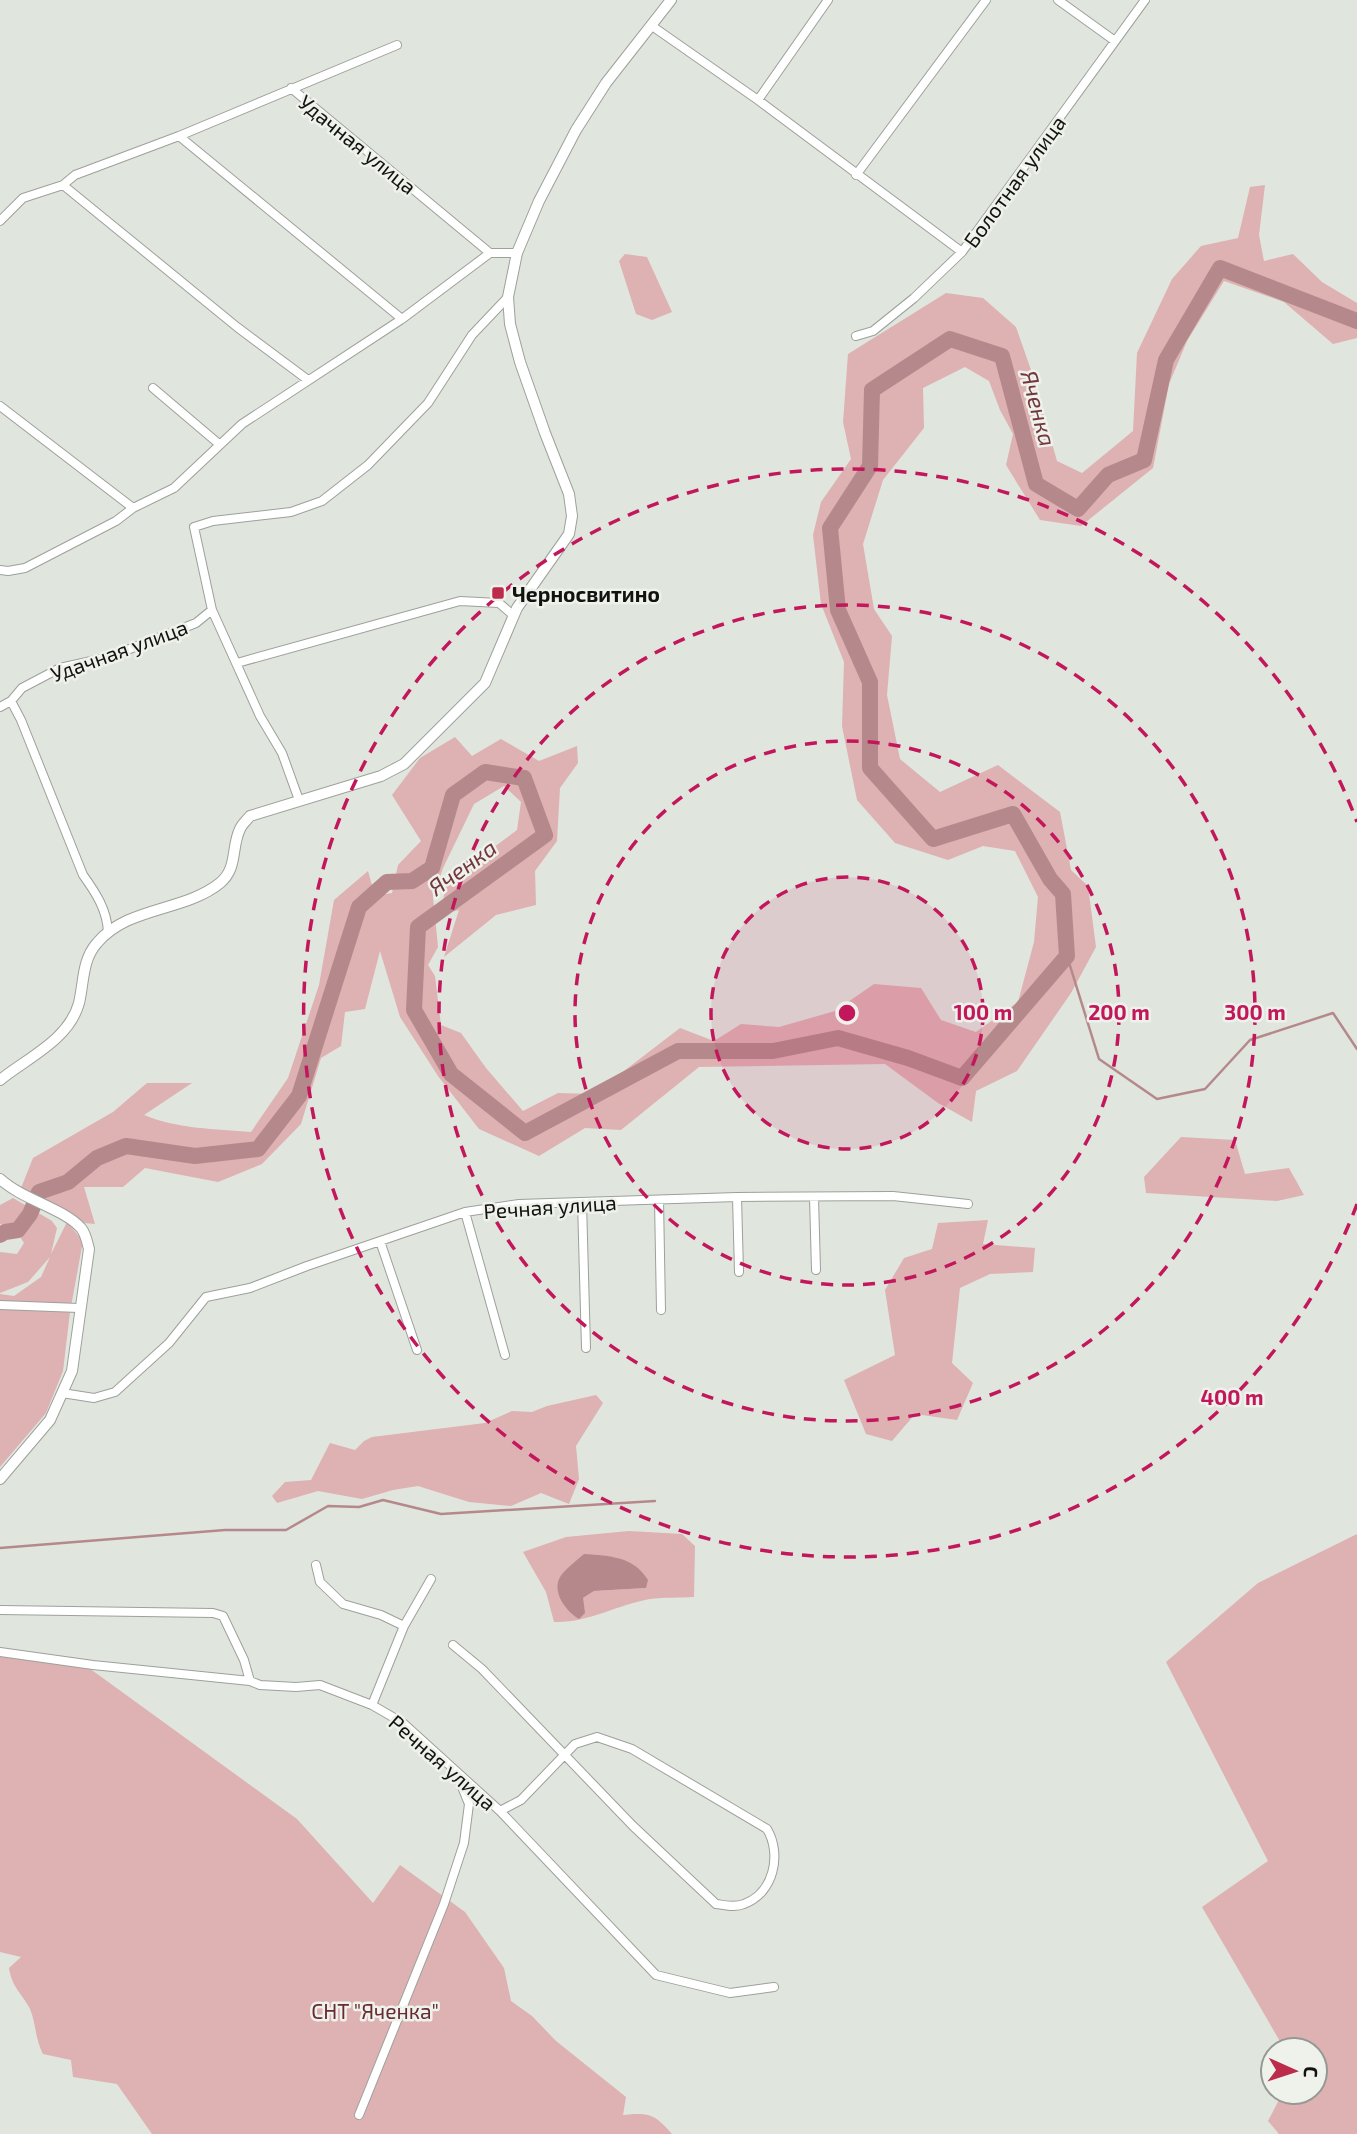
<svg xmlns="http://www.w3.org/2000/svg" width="1357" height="2134" font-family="'Exo 2',sans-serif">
  <rect width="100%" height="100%" fill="#e0e5de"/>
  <path fill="#deb1b3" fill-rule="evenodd" d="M 1265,185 L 1259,235 L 1264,261 L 1293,254 L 1322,282 L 1357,303 L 1357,338 L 1333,344 L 1284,302 L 1224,281 L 1187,341 L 1169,384 L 1153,468 L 1081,526 L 1040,520 L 1006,465 L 1013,434 L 1000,410 L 989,381 L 965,367 L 923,388 L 924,428 L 883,480 L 863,544 L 874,609 L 892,636 L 887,695 L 900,759 L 940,792 L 998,765 L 1060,812 L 1071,870 L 1088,886 L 1096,947 L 1071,993 L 1017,1071 L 976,1091 L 972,1122 L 938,1103 L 885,1064 L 699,1067 L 621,1130 L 585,1128 L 539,1156 L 479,1129 L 438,1076 L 400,1017 L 380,951 L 365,1009 L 345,1012 L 341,1046 L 321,1058 L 301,1124 L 262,1164 L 218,1182 L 145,1168 L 123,1187 L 84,1187 L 95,1224 L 85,1223 L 57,1206 L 21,1188 L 33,1158 L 113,1112 L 147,1083 L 192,1083 L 144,1115 C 178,1129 215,1129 251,1132 L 288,1078 L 319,985 L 334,900 L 368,871 L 375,896 L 392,893 L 398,865 L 421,841 L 392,795 L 420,758 L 455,737 L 472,756 L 501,739 L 539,761 L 577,746 L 578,763 L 560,788 L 557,841 L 535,871 L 536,905 L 496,915 L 444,957 L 459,910 L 441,914 L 446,883 L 517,830 L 521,802 L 504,786 L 474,804 L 443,868 L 433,897 L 438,947 L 428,965 L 435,976 L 441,1025 L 461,1033 L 486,1068 L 523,1111 L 558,1093 L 594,1094 L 680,1028 L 714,1041 L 741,1024 L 779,1027 L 835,1011 L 874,984 L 921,988 L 941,1020 L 976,1032 L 1018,1002 L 1034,942 L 1038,897 L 1015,851 L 983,846 L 948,860 L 895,843 L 857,800 L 842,726 L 844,662 L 821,604 L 813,535 L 821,502 L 851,459 L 843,422 L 848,354 L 946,293 L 983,298 L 1016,327 L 1031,370 L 1057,461 L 1082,473 L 1133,431 L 1137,353 L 1172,279 L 1201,246 L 1238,238 L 1250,187 Z
    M 625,254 L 647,257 L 672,312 L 652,320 L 636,314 L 619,261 Z
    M 1181,1137 L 1235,1140 L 1245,1174 L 1289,1168 L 1304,1195 L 1277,1201 L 1146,1193 L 1144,1177 Z
    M 13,1198 L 52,1221 L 57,1228 L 51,1254 L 67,1222 L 83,1241 L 70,1312 L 63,1371 L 46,1413 L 0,1467 L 0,1294 L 14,1296 L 41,1277 L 50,1257 L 28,1282 L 0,1293 L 0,1252 L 17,1254 L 24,1243 L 15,1229 L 0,1224 L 0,1205 Z
    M 988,1220 L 983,1244 L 1035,1248 L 1033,1272 L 990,1274 L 960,1288 L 952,1363 L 973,1383 L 957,1420 L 915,1414 L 892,1441 L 866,1434 L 844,1380 L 895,1355 L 885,1290 L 904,1258 L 932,1249 L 938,1223 Z
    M 596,1395 L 603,1403 L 576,1446 L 579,1479 L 569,1504 L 541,1493 L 511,1506 L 469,1502 L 418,1486 L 393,1490 L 362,1499 L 318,1491 L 277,1503 L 272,1496 L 285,1482 L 311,1480 L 330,1443 L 355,1450 L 364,1441 L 372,1437 L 485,1423 L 512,1411 L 532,1412 L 547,1406 Z
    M 629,1531 L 682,1534 L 695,1546 L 694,1597 C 680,1598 664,1597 650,1599 C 616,1605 589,1623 554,1622 L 546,1592 L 523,1552 L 566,1537 ZM 614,1557 L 646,1588 L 594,1591 L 583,1598 Z
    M 1357,1534 L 1357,2134 L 1279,2134 L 1268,2121 L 1283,2092 L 1315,2092 L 1315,2050 L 1285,2050 L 1202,1907 L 1268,1861 L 1166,1662 L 1258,1583 Z
    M 0,1656 L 89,1668 L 297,1819 L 373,1903 L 400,1865 L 465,1912 L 504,1968 L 511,2001 L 532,2016 L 556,2041 L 626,2097 L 623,2115 C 649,2112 655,2114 672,2134 L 152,2134 L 117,2084 L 73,2077 L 71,2060 L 43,2054 C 35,2039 36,2023 30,2009 C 22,1993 12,1988 9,1968 L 21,1957 L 0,1952 Z"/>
  <path fill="#b5898b" d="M 584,1554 C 610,1556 633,1556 648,1580 L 646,1588 L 594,1591 L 583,1598 L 585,1613 L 579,1619 C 564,1610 549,1588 563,1573 C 569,1566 577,1560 584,1554 Z"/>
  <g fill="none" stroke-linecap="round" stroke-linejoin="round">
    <path stroke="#b5898b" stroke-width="2.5" d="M 1067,956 L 1099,1059 L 1157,1099 L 1205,1089 L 1250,1040 L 1333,1013 L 1357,1049
      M 0,1548 L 225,1530 L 286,1530 L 328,1506 L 359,1507 L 383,1500 L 441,1514 L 655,1501"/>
    <path stroke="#b5898b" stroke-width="16" d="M 0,1235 L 5,1232 L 18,1230 L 30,1214 L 39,1192 L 68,1182 L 97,1158 L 126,1146 L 195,1156 L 258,1149 L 299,1096 L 359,907 L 387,882 L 412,881 L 432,868 L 453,795 L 485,772 L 524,778 L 545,835 L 418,927 L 414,1010 L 451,1074 L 525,1133 L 678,1051 L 773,1051 L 838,1038 L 908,1058 L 962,1078 L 1067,956 L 1063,894 L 1050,879 L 1013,814 L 933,839 L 870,768 L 870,682 L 838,610 L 830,528 L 870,466 L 872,390 L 950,339 L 1002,356 L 1036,484 L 1078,509 L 1108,475 L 1144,460 L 1166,360 L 1220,268 L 1357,321"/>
    <defs>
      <path id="street" d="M 1058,0 L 1115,41
        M 652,26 L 758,100 L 962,252
        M 291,88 L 490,253
        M 758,100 L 828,0
        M 179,136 L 402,319
        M 856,175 L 986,0
        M 63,185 L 237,327 L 308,380
        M 0,221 L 23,198 L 63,185 L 75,175 L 179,136 L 397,45
        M 856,336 L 873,331 L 914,298 L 962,252 L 1145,0
        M 153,388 L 219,444
        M 0,406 L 133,508
        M 0,570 L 8,571 L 25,568 L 116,521 L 133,508 L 174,488 L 242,424 L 402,319 L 490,253 L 517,253
        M 212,610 L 260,716 L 282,753 L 299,800
        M 237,663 L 460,601 L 499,603 L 513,615
        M 11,701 L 21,720 L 83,875 C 96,893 107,910 108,932
        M 0,707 L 11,701 L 22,688 L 60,668 L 109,657 L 168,634 L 196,623 L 212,610 L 194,527 L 213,521 L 291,512 L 322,501 L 368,465 L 428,403 L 472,335 L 508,297
        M 737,1197 L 739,1272
        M 814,1197 L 816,1270
        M 659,1200 L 661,1310
        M 582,1202 L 586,1348
        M 465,1212 L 505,1355
        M 380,1241 L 417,1350
        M 0,1305 L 79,1308
        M 62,1393 L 94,1398 L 115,1392 L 169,1343 L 206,1297 L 250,1288 L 307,1266 L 465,1212 L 519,1204 L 737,1197 L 893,1196 L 968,1204
        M 316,1565 L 320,1582 L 343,1604 L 381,1615 L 404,1626
        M 0,1610 L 213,1613 L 223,1616 L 244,1660 L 250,1681
        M 453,1645 L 482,1669 L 633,1826 L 716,1904 C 725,1905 735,1908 744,1904 C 774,1893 782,1854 767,1829 L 632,1749 L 597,1737 L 575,1744 L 521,1800 L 500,1811
        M 0,1652 L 93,1665 L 250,1681 L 260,1685 L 296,1687 L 320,1685 L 372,1705 L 403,1723 L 500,1811 L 656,1975 L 730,1993 L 774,1987
        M 372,1705 L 404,1626 L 431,1579
        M 359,2115 L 444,1904 L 464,1843 L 469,1804 L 456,1772"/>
      <path id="secondary" d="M 0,1080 C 27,1058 69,1040 79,1003 C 84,982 82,960 97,943 C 128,906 184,912 220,883 C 238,868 231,847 240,829 C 242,824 247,820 250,816 L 381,776 L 404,764 L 485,683 L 517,608 L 569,534 L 572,516 L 569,494 L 545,433 L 520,362 L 510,324 L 508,297 L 517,253 L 539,201 L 576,130 L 606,83 L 671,0
        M 0,1179 C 23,1200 63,1208 81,1228 C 86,1234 87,1242 89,1249 L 72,1371 L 50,1420 L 0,1479"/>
    </defs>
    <use href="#street" stroke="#9ca19a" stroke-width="10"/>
    <use href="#secondary" stroke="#9ca19a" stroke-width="12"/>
    <use href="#street" stroke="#fff" stroke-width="8"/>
    <use href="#secondary" stroke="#fff" stroke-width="10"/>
  </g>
  <circle cx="847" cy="1013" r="136" fill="#c2185b" fill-opacity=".12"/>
  <g fill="none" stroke="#c2185b" stroke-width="3.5" stroke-dasharray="12 9">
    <circle cx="847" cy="1013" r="136"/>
    <circle cx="847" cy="1013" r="272"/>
    <circle cx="847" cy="1013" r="408"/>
    <path d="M1357 1204A544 544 0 1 1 1357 822"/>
  </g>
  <rect fill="#bc2b4a" stroke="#eef2eb" stroke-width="2.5" x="491" y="586" width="14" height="14" rx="3.5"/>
  <g text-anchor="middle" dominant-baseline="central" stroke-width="5" stroke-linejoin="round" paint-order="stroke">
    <g font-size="21" fill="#111310" stroke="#eef2eb">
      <text transform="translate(358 144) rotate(39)">Удачная улица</text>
      <text transform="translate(1014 181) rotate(-54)">Болотная улица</text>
      <text transform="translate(119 650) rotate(-20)">Удачная улица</text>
      <text transform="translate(550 1206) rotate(-4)">Речная улица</text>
      <text transform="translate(443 1762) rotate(41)">Речная улица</text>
    </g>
    <g font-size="21" font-weight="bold" fill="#111310" stroke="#eef2eb" text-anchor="start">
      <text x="512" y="593">Черносвитино</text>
    </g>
    <g font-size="21" fill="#672c33" stroke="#eef2eb">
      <text x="375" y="2010">СНТ "Яченка"</text>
    </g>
    <g font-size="23" font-style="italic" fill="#73373e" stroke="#eef2eb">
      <text transform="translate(1039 408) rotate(75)">Яченка</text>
      <text transform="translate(462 867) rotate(-36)">Яченка</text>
    </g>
  </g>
  <circle cx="847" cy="1013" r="10" fill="#c2185b" stroke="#eef2eb" stroke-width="3.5"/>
  <g font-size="21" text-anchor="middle" font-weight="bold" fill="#c2185b" stroke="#eef2eb" stroke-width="5" stroke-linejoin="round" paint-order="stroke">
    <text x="983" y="1020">100 m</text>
    <text x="1119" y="1020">200 m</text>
    <text x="1255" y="1020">300 m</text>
    <text x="1232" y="1405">400 m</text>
  </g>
  <g transform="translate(1294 2071) rotate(93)"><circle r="33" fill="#eef2eb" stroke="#969993" stroke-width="2"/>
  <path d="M0-5L12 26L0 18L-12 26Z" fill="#bc2b4a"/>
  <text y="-10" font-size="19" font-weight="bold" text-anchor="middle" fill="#111310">С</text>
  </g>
</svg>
